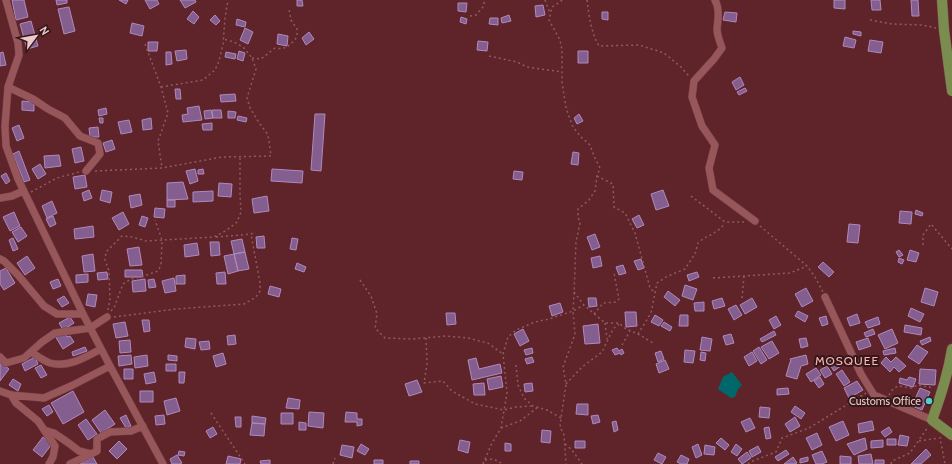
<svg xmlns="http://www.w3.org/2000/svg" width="952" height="464" font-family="Cabin,sans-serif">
  <rect width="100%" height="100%" fill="#5f2429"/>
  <path fill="#00686b" d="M 732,372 L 742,385 L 738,389 L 735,397 L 731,398 L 718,389 L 723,377 Z"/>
  <path fill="#835e8f" stroke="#b089bd" d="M 12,0 L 24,0 L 28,17 L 16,20 Z
    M 56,0 L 67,0 L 67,3 L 57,5 Z
    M 119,0 L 128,0 L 126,4 Z
    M 145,0 L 157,0 L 159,4 L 150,9 Z
    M 180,0 L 195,0 L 196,2 L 185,8 Z
    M 297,0 L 302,0 L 303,6 L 297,6 Z
    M 834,0 L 845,0 L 845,9 L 834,8 Z
    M 871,0 L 880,0 L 881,10 L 872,10 Z
    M 911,0 L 918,0 L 919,16 L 912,16 Z
    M 458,3 L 467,3 L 466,12 L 458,11 Z
    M 543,5 L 545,15 L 536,17 L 535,6 Z
    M 69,7 L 75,31 L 64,34 L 58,9 Z
    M 193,11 L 199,17 L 194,24 L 187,19 Z
    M 602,12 L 608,12 L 608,20 L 602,19 Z
    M 725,12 L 737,13 L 736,22 L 723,20 Z
    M 215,15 L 220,21 L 216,25 L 210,20 Z
    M 509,15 L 511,21 L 502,23 L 501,18 Z
    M 461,17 L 467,19 L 466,24 L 460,22 Z
    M 490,18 L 498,18 L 498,25 L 489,24 Z
    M 237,19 L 246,22 L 245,27 L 236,25 Z
    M 31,21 L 38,46 L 27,49 L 20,24 Z
    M 132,23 L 144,26 L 142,36 L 130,33 Z
    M 245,28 L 253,32 L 248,44 L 240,40 Z
    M 853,31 L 861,32 L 861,36 L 853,34 Z
    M 309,32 L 314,39 L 306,45 L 302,38 Z
    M 278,34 L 288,36 L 287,46 L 277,44 Z
    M 845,37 L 856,40 L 854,48 L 843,46 Z
    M 870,40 L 883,42 L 881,53 L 868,51 Z
    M 478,41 L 488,42 L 487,51 L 477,50 Z
    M 148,42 L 158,42 L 157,51 L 148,51 Z
    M 186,50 L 187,59 L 177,61 L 175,51 Z
    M 239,51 L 245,53 L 243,61 L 237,59 Z
    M 578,51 L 588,51 L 588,63 L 578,63 Z
    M 3,52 L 6,65 L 0,66 L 0,53 Z
    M 166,52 L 171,52 L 172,64 L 166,65 Z
    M 226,52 L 236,54 L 235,59 L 225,57 Z
    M 740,77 L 744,85 L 736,90 L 732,82 Z
    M 745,88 L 747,91 L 739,95 L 737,92 Z
    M 175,89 L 180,89 L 181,99 L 176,99 Z
    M 235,94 L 236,101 L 221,102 L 220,95 Z
    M 22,101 L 34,102 L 34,111 L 22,110 Z
    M 199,106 L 202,120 L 183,122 L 182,115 L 188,114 L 187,108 Z
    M 106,108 L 107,114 L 99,116 L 98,110 Z
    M 211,110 L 213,118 L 205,119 L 204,111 Z
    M 212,110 L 221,110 L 222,118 L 213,118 Z
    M 228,111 L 236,112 L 235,118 L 228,118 Z
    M 315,114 L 325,114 L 321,171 L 311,170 Z
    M 579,114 L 583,121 L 577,124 L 574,118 Z
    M 238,116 L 247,118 L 246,122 L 237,120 Z
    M 99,118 L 103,118 L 103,123 L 100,123 Z
    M 151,118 L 152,129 L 143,130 L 142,120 Z
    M 129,120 L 132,132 L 121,134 L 118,122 Z
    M 212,123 L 212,130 L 203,130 L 202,124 Z
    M 19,125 L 24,138 L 17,141 L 12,128 Z
    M 98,127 L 99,137 L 90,137 L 89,128 Z
    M 112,140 L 115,149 L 106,152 L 103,143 Z
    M 81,147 L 84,161 L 75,163 L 72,149 Z
    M 19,151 L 30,180 L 24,182 L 13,154 Z
    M 573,152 L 579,153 L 578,165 L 571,164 Z
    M 59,155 L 61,166 L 45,168 L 44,156 Z
    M 40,164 L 46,174 L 38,179 L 32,169 Z
    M 195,169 L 198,181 L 190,184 L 186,171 Z
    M 203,169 L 204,174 L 198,174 L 198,170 Z
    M 272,169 L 303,171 L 302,183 L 271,181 Z
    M 514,171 L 523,172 L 522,180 L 513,179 Z
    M 6,173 L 10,181 L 6,184 L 1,176 Z
    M 85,175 L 87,187 L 75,189 L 73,177 Z
    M 183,182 L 188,199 L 167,200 L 167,183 Z
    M 219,183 L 232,184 L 231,197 L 218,196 Z
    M 89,190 L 92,198 L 84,201 L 82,193 Z
    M 102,190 L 112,192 L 110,203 L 100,200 Z
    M 663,190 L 669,206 L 656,210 L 651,194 Z
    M 213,191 L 213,201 L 193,202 L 193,192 Z
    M 140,194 L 142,205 L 131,208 L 129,196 Z
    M 267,196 L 269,211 L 254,213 L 252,199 Z
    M 167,200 L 175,200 L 175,207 L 167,207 Z
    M 52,201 L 57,213 L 47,218 L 42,206 Z
    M 155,208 L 165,209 L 164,218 L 154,217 Z
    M 916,210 L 923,213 L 922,216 L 915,214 Z
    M 900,211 L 912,212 L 911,224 L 899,223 Z
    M 14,212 L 20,226 L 10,231 L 3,217 Z
    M 123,212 L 129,224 L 119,230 L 112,218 Z
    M 639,215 L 644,225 L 637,228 L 632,219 Z
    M 53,216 L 56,224 L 50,227 L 46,219 Z
    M 142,216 L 148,218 L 145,227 L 139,225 Z
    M 849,224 L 860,225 L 858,243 L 847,242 Z
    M 93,226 L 94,237 L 75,239 L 74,229 Z
    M 21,227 L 27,236 L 18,242 L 12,232 Z
    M 595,234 L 600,247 L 592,250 L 587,237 Z
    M 264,236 L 265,248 L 257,248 L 256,237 Z
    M 13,238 L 18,249 L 13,251 L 9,240 Z
    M 292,238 L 298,239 L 296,250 L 290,249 Z
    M 242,239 L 245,252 L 234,254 L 231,241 Z
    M 210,242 L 219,242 L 220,255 L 211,256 Z
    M 197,243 L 199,255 L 185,257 L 184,245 Z
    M 139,247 L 142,265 L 130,266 L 127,249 Z
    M 899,250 L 903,255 L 899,257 L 896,252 Z
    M 910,250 L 919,253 L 916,262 L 907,260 Z
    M 245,252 L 249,269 L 238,271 L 234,254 Z
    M 93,254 L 95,271 L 84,272 L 82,256 Z
    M 234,254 L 238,271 L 228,274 L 224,256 Z
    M 27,256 L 35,268 L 25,275 L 17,263 Z
    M 600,256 L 602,266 L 593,268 L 591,258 Z
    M 899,258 L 904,260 L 902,264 L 898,262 Z
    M 641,259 L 644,268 L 638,270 L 634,261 Z
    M 823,262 L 834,272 L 829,277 L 818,267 Z
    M 297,263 L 306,267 L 304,272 L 295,269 Z
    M 623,265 L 626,273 L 619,275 L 616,267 Z
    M 6,268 L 15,283 L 4,290 L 0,284 L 0,271 Z
    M 125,270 L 142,270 L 143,277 L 125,277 Z
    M 107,272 L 108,279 L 98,280 L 97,273 Z
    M 225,272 L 226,284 L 217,284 L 216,273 Z
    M 697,272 L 699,277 L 689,281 L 687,275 Z
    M 88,274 L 88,282 L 76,283 L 76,275 Z
    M 185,275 L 185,284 L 176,284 L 176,276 Z
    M 174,278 L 176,291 L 165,293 L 162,281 Z
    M 58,279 L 61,286 L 53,289 L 50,282 Z
    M 145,279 L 146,291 L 133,292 L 132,281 Z
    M 154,279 L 156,287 L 149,288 L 148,280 Z
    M 685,285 L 697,289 L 693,300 L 682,296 Z
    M 270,286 L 281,289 L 279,297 L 268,294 Z
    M 806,288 L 813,301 L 802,307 L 795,294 Z
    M 925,288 L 938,292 L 934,306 L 921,302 Z
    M 668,291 L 680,300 L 675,306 L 664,297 Z
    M 88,294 L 97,295 L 95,307 L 86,305 Z
    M 64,296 L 69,303 L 62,307 L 57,300 Z
    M 588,298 L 596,298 L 597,306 L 589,307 Z
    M 722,298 L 725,306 L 714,309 L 712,301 Z
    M 752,298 L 757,307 L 745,314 L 740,305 Z
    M 704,302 L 704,311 L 695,311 L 694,303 Z
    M 560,303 L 563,312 L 552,316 L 549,306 Z
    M 736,305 L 742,315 L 734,320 L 728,309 Z
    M 911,308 L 924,314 L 920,322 L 908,316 Z
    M 798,311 L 808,316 L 805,322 L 795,316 Z
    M 625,312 L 636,312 L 637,326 L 626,327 Z
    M 446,313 L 455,313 L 456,324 L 447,325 Z
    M 857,314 L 860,323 L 850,326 L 847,318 Z
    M 655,315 L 663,320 L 659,326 L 651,322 Z
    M 680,315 L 688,315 L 688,326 L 679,326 Z
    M 776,316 L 781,325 L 774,329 L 769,320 Z
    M 826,316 L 828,324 L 822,326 L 819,318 Z
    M 70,317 L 74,323 L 63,330 L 59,323 Z
    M 878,317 L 880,324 L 868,328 L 865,322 Z
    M 142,320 L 149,320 L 150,331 L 144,332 Z
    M 125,322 L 128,336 L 116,338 L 113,324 Z
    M 664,322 L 672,327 L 670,331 L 661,326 Z
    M 598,324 L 600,343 L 585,344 L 583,326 Z
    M 905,325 L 922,328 L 921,335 L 904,332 Z
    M 523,329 L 529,341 L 520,346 L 514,334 Z
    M 873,329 L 875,334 L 866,337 L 864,333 Z
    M 892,329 L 898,343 L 885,349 L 878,335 Z
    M 64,331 L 67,337 L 70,336 L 74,342 L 63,349 L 55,336 Z
    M 774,331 L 776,335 L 762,342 L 760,339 Z
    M 731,334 L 734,343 L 726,345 L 723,336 Z
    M 235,335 L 236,344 L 228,345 L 227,336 Z
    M 702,337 L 712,339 L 710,351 L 700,350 Z
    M 930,337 L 931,341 L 922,345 L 920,341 Z
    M 186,338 L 196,339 L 195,349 L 185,347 Z
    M 806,338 L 808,346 L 801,348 L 799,339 Z
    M 868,338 L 871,346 L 859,350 L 856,342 Z
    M 130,340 L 131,352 L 120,353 L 119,341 Z
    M 209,341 L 210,349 L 201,350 L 199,342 Z
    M 772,341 L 779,353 L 769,359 L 761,347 Z
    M 917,345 L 928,352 L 919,364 L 908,357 Z
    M 85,347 L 87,351 L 73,356 L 72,352 Z
    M 759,347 L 767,360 L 761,364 L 753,351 Z
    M 532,348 L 533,353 L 526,355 L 524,350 Z
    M 617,348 L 619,351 L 622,349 L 624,353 L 621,355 L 620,353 L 615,355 L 612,350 Z
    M 895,348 L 896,353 L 884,355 L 883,351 Z
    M 685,350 L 695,351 L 693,363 L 684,362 Z
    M 661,351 L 664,359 L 658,362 L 655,353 Z
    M 701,352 L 706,353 L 705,361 L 700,360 Z
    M 752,352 L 757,361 L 749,366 L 744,357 Z
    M 223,353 L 226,364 L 216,367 L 213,356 Z
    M 131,355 L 132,364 L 119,366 L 118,356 Z
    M 147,355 L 148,366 L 135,368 L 134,357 Z
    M 168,355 L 177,356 L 177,361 L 168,360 Z
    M 806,355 L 808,364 L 801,366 L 797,379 L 786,376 L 790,362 L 791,362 L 790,359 Z
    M 837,356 L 842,365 L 834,371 L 828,362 Z
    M 35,357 L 38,364 L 25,371 L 22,364 Z
    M 532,357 L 534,362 L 527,364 L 525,359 Z
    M 886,357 L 891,362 L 896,357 L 906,366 L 899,372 L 894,367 L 890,372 L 881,363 Z
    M 476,358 L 479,369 L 500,364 L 502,373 L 472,380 L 468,360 Z
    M 665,360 L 669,369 L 659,373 L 656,364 Z
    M 0,362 L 9,369 L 0,381 Z
    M 166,364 L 176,364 L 176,371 L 166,371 Z
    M 41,365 L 47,375 L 41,378 L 35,368 Z
    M 827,366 L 832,374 L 825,378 L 820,370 Z
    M 816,368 L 821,375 L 811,382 L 806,374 Z
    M 124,369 L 133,369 L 133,379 L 124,379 Z
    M 920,369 L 936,370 L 935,385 L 919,384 Z
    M 842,370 L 850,382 L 844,386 L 836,374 Z
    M 154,372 L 156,382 L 146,384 L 144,374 Z
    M 179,372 L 185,372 L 184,383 L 179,383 Z
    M 501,376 L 503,387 L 489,390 L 487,379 Z
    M 820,377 L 824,384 L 819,388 L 814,381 Z
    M 909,377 L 916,379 L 913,387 L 899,383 L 900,378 L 907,380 Z
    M 13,379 L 21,384 L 18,391 L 9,385 Z
    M 417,380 L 422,392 L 409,396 L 405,384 Z
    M 857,381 L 863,390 L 849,398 L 844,388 Z
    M 484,383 L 485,395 L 474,395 L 473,384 Z
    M 532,383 L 533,391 L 525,392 L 524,384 Z
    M 788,388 L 789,394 L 777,395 L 777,389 Z
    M 920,388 L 930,392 L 922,410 L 912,406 Z
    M 73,391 L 84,412 L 63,424 L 51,403 Z
    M 140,391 L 153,391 L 153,402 L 140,402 Z
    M 176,398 L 180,411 L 167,415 L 164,401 Z
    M 288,398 L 300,400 L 299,409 L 286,408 Z
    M 577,404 L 588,404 L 588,415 L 576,414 Z
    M 49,405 L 53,412 L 47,416 L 42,409 Z
    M 795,406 L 805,413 L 801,419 L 791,412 Z
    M 760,407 L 770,408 L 769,418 L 759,417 Z
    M 105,410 L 115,424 L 101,433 L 92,420 Z
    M 309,412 L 324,413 L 323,428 L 308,426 Z
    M 346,412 L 357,413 L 357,419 L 362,419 L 362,425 L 357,426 L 357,422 L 345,422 Z
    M 281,413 L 293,413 L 293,424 L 281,424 Z
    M 126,415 L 131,426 L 126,428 L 120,418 Z
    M 164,415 L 165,424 L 156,425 L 155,416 Z
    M 598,415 L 600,422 L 593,424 L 591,416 Z
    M 252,416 L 266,418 L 265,424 L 252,423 Z
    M 235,417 L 241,417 L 241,427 L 236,427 Z
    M 795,417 L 800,426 L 790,432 L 785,424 Z
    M 750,418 L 755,428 L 746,432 L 741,422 Z
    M 86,419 L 97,434 L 88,440 L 78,425 Z
    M 616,421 L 618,430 L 614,432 L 612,422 Z
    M 843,421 L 849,435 L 836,441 L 829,427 Z
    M 872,421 L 874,430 L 859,433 L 858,424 Z
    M 299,422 L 306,423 L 306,430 L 299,430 Z
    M 252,423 L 265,424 L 264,436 L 250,435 Z
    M 213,427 L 217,434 L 210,438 L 206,431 Z
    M 769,427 L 771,438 L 766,439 L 764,428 Z
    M 889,427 L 892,432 L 885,437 L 881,432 Z
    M 542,430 L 551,431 L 550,443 L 541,442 Z
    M 817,433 L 822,445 L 812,450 L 806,438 Z
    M 900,435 L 909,437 L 907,446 L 898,445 Z
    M 43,437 L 52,444 L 42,457 L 33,450 Z
    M 721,438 L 729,445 L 725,450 L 716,443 Z
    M 865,438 L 867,449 L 854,455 L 847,444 Z
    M 887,439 L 896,439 L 896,445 L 887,445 Z
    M 460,440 L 470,442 L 468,453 L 458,450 Z
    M 883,440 L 883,447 L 871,448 L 871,441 Z
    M 119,441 L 127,449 L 117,459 L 109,451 Z
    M 575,441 L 585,441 L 585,448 L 575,448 Z
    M 505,443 L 511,444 L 511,451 L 505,451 Z
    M 361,444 L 369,449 L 365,455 L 357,451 Z
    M 698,444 L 702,455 L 696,458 L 692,447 Z
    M 736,444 L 742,449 L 737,456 L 731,452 Z
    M 342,445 L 354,447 L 352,458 L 340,455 Z
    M 705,445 L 715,447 L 714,455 L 704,454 Z
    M 758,446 L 761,452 L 752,457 L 749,451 Z
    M 926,449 L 931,455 L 921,464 L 911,464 Z
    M 786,450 L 789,454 L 778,461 L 775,457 Z
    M 179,451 L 185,452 L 184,456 L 178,455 Z
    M 822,451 L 827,462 L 822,464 L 816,464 L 812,455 Z
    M 747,452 L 751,458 L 742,464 L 738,459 Z
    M 658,453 L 666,457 L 662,464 L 654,460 Z
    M 871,454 L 873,464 L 859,464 L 858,456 Z
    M 177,455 L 182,463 L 180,464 L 172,464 L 170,459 Z
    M 681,455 L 689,459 L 687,464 L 681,464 L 677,462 Z
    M 228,456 L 241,459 L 240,464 L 226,464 Z
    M 840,456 L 851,457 L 851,464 L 840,464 Z
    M 93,457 L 97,464 L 80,464 Z
    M 793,457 L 797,463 L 795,464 L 784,464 Z
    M 808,457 L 808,461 L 800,463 L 800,459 Z
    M 270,460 L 270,464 L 261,464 L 260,461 Z
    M 374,460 L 383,460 L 383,464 L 374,464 Z
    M 875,460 L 884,460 L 884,464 L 875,464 Z
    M 410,461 L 419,461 L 419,464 L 410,464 Z"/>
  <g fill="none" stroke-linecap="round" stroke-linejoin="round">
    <defs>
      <path id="street" d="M 6,0 L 18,43 L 19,55 L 8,87 L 5,126 L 6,146 L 18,179 L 83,314 L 110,366 L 163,464
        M 715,0 C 720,9 718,19 717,29 C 717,35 720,42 722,48 L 714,59 L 694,81 L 692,97 L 702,126 L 715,145 L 709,168 L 713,190 L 755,221
        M 8,87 L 33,99 L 48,109 L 65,118 L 80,136 L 98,143 L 100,154 L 86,171
        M 0,198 L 12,196 L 23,191
        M 0,259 L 4,261 L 18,275 L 44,306 L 57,314 L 83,314
        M 825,297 L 861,374 L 874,395 L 932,420
        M 31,352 C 37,356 44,361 50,363 C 68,368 86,357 101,349
        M 0,357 L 6,363 L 24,358 L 42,342 L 55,333 L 90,328 L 107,317
        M 0,391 L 11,395 L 44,398 L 71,386 L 110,366
        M 11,395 L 16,403 L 38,421 L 55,446 L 53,457 L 49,464
        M 44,430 L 54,433 L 70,444 L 79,451 L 91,454 L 97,451 L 97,439 L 110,432 L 131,431 L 143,426
        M 70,464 L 91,454"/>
      <path id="primary" d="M 942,0 L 944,30 L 952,91
        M 952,349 C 948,374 941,396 932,420 L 952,435"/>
    </defs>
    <use href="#street" stroke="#764248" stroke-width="8"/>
    <use href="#primary" stroke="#764248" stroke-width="11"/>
    <path stroke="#8f5b5e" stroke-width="1.5" stroke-dasharray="2 3" stroke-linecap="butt" d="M 545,0 L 550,13
      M 562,0 L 560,2 L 552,7 L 549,20 L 560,40 L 562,50 L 562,82 L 566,108 L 573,127 L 581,137 L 590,145 L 594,156 L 600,168 L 597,176 L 595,191 L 589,200 L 578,209 L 578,217 L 580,223 L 576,242 L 574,294 L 573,311 L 575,334 L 563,367 L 566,384 L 561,418 L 560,427 L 564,435 L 566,464
      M 587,0 C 589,16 591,32 599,46 L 639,45 L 664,53 L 681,67 L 689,76
      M 470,16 L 476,15 L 483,7 L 485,0
      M 870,20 L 892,24 L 922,25 L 936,28
      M 145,44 L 161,87 L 168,113 L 158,141 L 162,168
      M 489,56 L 517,62 L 527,67 L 562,72
      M 252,58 L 261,59 L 275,48 C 287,50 290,45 297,37 L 297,29 L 291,20 L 289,9
      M 161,87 L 203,80 L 215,70 L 219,61 L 223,44 L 225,18 L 228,0
      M 95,171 L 162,168 L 222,157 L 271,156 L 268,135 L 258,121 L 250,108 L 247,98 L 256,69 L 252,58 L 244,48 L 234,42 L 223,39
      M 597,176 L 613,184 L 614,207 L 625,213 L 635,233 L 650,288 L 655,293
      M 31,192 L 57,178 L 79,172
      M 691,196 L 725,222 L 744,222
      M 760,226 L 807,266 L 815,277 L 823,292
      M 216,237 L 242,235 L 256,233
      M 923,245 L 923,235 L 931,224 L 952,249
      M 713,278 L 790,273 L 807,266
      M 360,280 L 371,296 L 377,314 L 375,328 L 385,338 L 413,339 L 446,336 L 468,338 L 488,343 L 503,354
      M 574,292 L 584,305 L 605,323 L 619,323 L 626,329 L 638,334 L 653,343
      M 742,298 L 744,276
      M 108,310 L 110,299 L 109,271 L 105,260 L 106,252 L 122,236 L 132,237 L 146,241 L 214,237 L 227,230 L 237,222 L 241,212 L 240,194 L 240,158
      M 111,311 L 114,308 L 123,284 L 131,279 L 141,277 L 158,271 L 161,265 L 162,240 L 155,220
      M 594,314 L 603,303 L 616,302 L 619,299 L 614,273
      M 114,317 L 176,309 L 244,304 L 256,297 L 260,291 L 260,283 L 251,234
      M 605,323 L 607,339
      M 638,334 L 651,313 L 657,283 L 666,277 L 685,269 L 695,254 L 698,243 L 704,238 L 709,236 L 720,229 L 725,223
      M 426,338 L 427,364 L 424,383 L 443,381 L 452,391 L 475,404 L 504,410 L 516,407 L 533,406
      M 622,345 L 630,331
      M 516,365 L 518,385 L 524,398 L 533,406 L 547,410 L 561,418
      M 566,384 L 582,367 L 602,352 L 613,329 L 619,324
      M 889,395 L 893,389 L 898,386 L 911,388 L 918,385 L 934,388
      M 211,413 L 245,464
      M 501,428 L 520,421 L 538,407
      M 941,437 L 940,438 L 945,464
      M 919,441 L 939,438
      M 565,444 L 572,450 L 582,464
      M 485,460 C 492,458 497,460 502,464
      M 333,464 L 335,458
      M 483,464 L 491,445 L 501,428 L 507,393 L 503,354 L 508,337 L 516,330 L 535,322 L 549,319 L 573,311 L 584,305
      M 748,464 L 750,462 L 776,452 L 782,438 L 809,428 L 866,393
      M 891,464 L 892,461 L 910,453 L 928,427"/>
    <use href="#street" stroke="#975659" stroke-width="7"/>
    <use href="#primary" stroke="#7a8d4e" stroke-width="10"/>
  </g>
  <circle fill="#52cdd0" stroke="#33181a" stroke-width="1.5" cx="929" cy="401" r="4"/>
  <g text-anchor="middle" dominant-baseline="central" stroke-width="4" stroke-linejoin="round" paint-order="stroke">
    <g font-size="11" fill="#efc9c9" stroke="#33181a" text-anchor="end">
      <text x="921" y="401">Customs Office</text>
    </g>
    <g font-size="12" letter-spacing="1" fill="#feb4b6" stroke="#33181a">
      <text x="847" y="360">MOSQUEE</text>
    </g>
  </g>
  <g transform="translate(36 36) rotate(58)" stroke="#33181a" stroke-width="3" paint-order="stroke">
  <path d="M0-3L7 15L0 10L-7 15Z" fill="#efc9c9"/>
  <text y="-6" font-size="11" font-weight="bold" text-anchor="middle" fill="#efc9c9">N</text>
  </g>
</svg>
